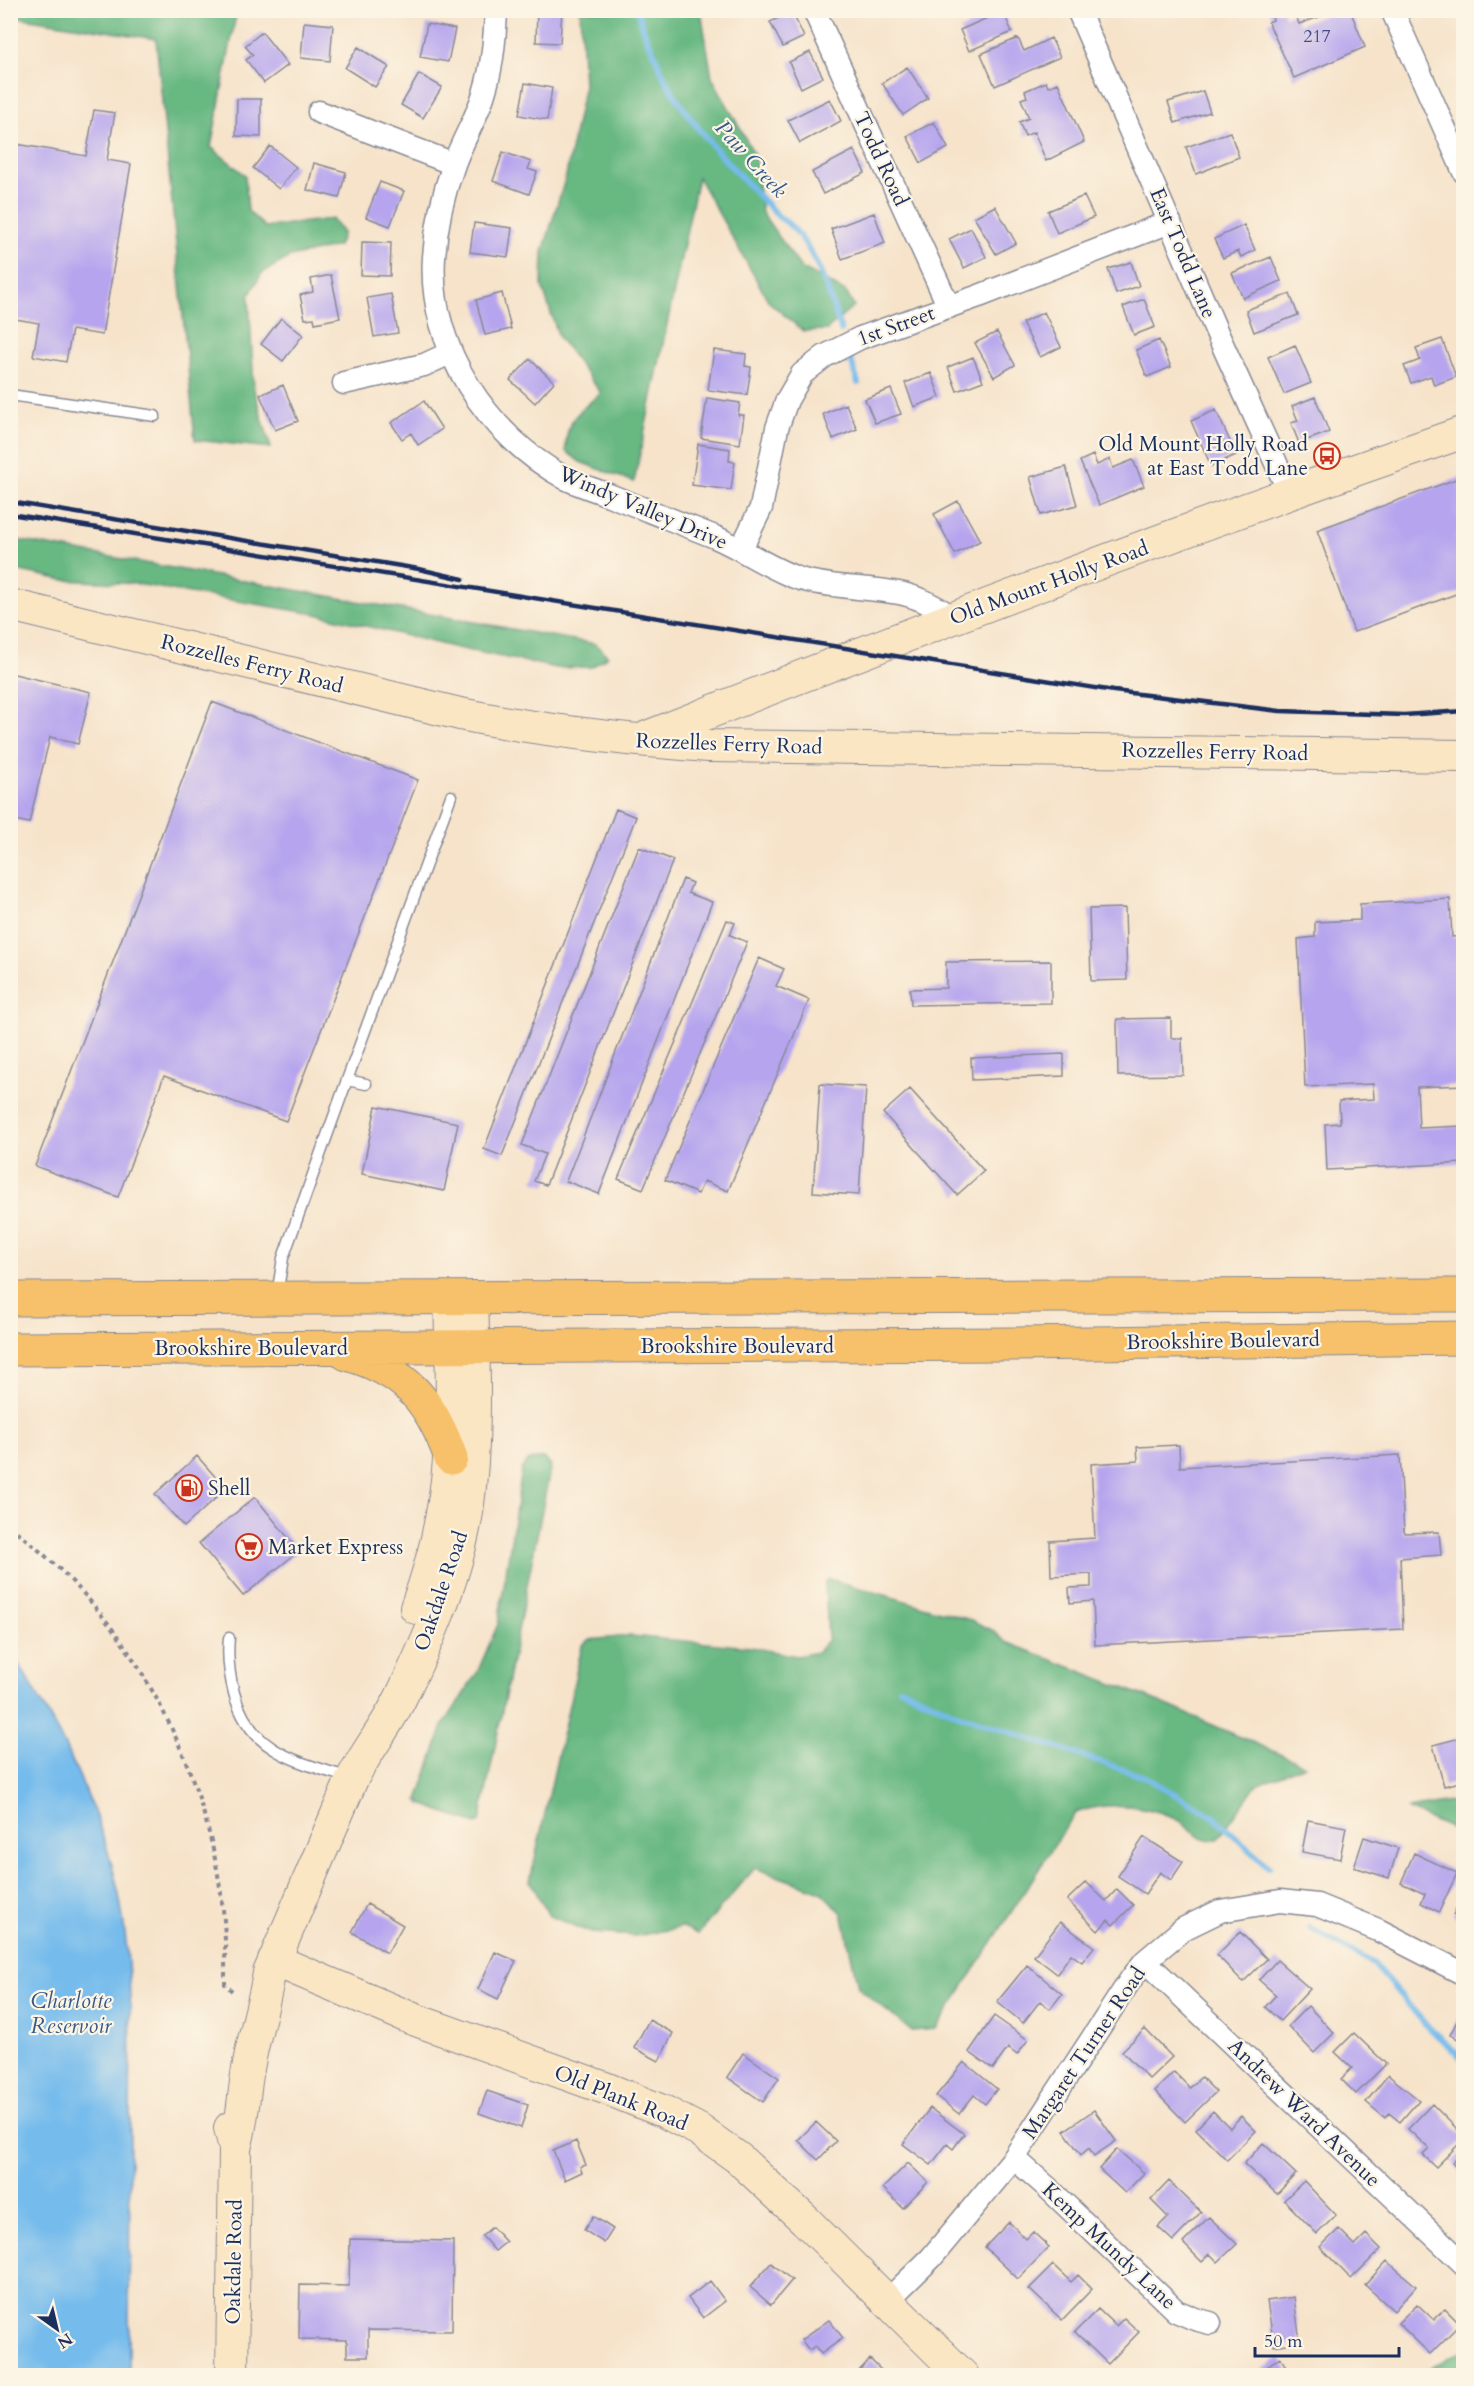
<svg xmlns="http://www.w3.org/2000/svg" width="1474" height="2386" font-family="Cardo,serif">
  <rect width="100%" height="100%" fill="#fcf5e5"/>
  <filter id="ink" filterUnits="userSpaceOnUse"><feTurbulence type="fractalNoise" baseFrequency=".0167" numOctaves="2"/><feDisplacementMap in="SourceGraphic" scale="12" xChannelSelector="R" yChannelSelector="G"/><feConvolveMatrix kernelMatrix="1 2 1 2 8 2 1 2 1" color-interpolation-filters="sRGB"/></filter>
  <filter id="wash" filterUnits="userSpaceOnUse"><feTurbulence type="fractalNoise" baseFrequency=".008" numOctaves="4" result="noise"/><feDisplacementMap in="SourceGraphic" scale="24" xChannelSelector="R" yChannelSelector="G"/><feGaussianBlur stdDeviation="1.35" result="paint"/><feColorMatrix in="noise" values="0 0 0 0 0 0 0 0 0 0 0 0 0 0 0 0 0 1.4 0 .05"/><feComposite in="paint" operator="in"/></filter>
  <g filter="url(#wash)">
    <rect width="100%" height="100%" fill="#f6e3ca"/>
    <path fill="#68b882" stroke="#427470" stroke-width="1.5" d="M 174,10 L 181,16 L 186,10 L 233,11 L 236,15 L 211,147 L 245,175 L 248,211 L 265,227 L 332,219 L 343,233 L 338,246 L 290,257 L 262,273 L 249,296 L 254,390 L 271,448 L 195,440 L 156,39 L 10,16 L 11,10 Z
      M 580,11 L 701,11 L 712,77 L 754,154 L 762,213 L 801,268 L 846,292 L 854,306 L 827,330 L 803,331 L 769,302 L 698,177 L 634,482 L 580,462 L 566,451 C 564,420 580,411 601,393 L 559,338 L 542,286 L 543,251 L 566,176 L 584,85 Z
      M 11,539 L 596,644 L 608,656 L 592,667 L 557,668 L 457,648 L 321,615 L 137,584 L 63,580 L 11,569 Z
      M 544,1458 L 551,1465 L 480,1822 L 476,1824 L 421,1804 L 418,1800 L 443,1726 L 477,1673 L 498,1624 L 522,1469 L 529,1460 Z
      M 829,1579 L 971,1620 L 992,1630 L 1006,1642 L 1162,1703 L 1305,1765 L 1256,1785 L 1218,1839 C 1197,1846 1192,1826 1175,1818 C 1142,1804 1109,1801 1075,1813 L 936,2029 L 911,2031 L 858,1987 L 842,1913 L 821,1892 L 755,1868 L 698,1934 L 682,1927 L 636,1936 L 592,1933 L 549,1916 L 530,1881 L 582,1646 L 588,1640 L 630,1636 L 750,1647 L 797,1656 L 818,1652 L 828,1639 L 825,1582 Z
      M 1463,1800 L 1463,1834 L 1407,1809 Z
      M 1463,2350 L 1463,2375 L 1419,2375 Z"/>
    <path fill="#75bbec" stroke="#4875a5" stroke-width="1.5" d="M 11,1652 C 54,1719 92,1791 113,1869 C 134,1950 131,2034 130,2117 C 130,2203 129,2289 129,2375 L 11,2375 Z"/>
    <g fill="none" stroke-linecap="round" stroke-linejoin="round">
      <path stroke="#75bbec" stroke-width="6" d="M 637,10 L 647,40 L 651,46 C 657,58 661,72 668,84 C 697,134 740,176 779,217 C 812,236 830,295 841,330
        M 851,360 L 858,383
        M 900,1688 L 960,1715 L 1145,1777 L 1213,1816 L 1269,1867
        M 1310,1928 L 1373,1963 L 1425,2024 L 1464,2060"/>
    </g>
    <g id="blocks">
      <path fill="#b6a5ee" d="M 537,10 L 562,10 L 560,43 L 536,42 Z
        M 1269,10 L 1283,10 L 1285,16 L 1295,13 L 1299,24 L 1339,10 L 1350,10 L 1365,47 L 1294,78 L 1268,22 L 1273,20 Z
        M 1003,11 L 1012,32 L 969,51 L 960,30 Z
        M 792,12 L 804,37 L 783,47 L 770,22 Z
        M 304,22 L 333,25 L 330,61 L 301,58 Z
        M 427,24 L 455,29 L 448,62 L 420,57 Z
        M 262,32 L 288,65 L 264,83 L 246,60 L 253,55 L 245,46 Z
        M 1018,38 L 1024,51 L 1051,38 L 1060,57 L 995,86 L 981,54 Z
        M 358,47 L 389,67 L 375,87 L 345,68 Z
        M 810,52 L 823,77 L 801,88 L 789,62 Z
        M 907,67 L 928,98 L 903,115 L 882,83 Z
        M 419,74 L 442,87 L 423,118 L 401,105 Z
        M 1046,82 L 1048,87 L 1058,83 L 1084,142 L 1046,161 L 1034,132 L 1025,136 L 1019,122 L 1029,118 L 1021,99 L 1027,97 L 1025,91 Z
        M 525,83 L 552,88 L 547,120 L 519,115 Z
        M 1203,91 L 1210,112 L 1175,123 L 1168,102 Z
        M 237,99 L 261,99 L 261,137 L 236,136 Z
        M 830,99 L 841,121 L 800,143 L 788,120 Z
        M 94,110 L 115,113 L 107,160 L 131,164 L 102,335 L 72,330 L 66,362 L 33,356 L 39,323 L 10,318 L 10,143 L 86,156 Z
        M 934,122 L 948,148 L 921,163 L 907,136 Z
        M 1230,132 L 1239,157 L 1196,174 L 1186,147 Z
        M 270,146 L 296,167 L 279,189 L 253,168 Z
        M 854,150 L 865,173 L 823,194 L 812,172 Z
        M 503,152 L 531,162 L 528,169 L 537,172 L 529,194 L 493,181 Z
        M 314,163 L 346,172 L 339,198 L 307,190 Z
        M 380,182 L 404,191 L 390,226 L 366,217 Z
        M 1084,196 L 1094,217 L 1057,233 L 1048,211 Z
        M 995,206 L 1016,243 L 996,254 L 974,217 Z
        M 874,213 L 885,243 L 842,259 L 831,229 Z
        M 474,223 L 512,228 L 508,257 L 470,252 Z
        M 1244,225 L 1255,250 L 1241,257 L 1238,251 L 1223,258 L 1214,239 Z
        M 971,228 L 986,257 L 964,268 L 949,239 Z
        M 362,242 L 391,243 L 390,276 L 361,275 Z
        M 1271,257 L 1281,281 L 1243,298 L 1232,273 Z
        M 1131,262 L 1139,286 L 1116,294 L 1108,269 Z
        M 331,275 L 340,318 L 315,323 L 314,318 L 305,319 L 300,295 L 313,292 L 311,279 Z
        M 502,293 L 511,329 L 485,335 L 476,300 Z
        M 391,294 L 398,333 L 374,337 L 367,298 Z
        M 1290,294 L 1298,315 L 1254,332 L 1246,310 Z
        M 1144,299 L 1155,327 L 1134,335 L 1123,307 Z
        M 1044,312 L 1061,347 L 1040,357 L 1022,323 Z
        M 281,318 L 303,335 L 283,361 L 261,344 Z
        M 997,332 L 1015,365 L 994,377 L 975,343 Z
        M 1442,339 L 1456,377 L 1434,385 L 1431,376 L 1411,383 L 1404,366 L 1420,360 L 1416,348 Z
        M 1159,340 L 1171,367 L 1147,377 L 1136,350 Z
        M 1295,345 L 1311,383 L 1284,394 L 1268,357 Z
        M 714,350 L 746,354 L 745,366 L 751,367 L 747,395 L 708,390 Z
        M 973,357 L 983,381 L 957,391 L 948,367 Z
        M 530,359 L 554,382 L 535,403 L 510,380 Z
        M 931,373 L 940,397 L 914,407 L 905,383 Z
        M 283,385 L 298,421 L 275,430 L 260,395 Z
        M 891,389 L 901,414 L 875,423 L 865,399 Z
        M 1315,397 L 1329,432 L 1299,443 L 1291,423 L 1298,421 L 1292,406 Z
        M 707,398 L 740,403 L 738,415 L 744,415 L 740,444 L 701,438 Z
        M 424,401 L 442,429 L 418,445 L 411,433 L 402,439 L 391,423 Z
        M 846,404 L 857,429 L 833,439 L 823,414 Z
        M 1216,410 L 1236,455 L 1211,466 L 1191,421 Z
        M 698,444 L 730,449 L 729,461 L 735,462 L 731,490 L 692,485 Z
        M 1093,455 L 1097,465 L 1110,459 L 1113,468 L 1133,460 L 1144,486 L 1099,505 L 1080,461 Z
        M 1066,467 L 1077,505 L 1041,515 L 1030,477 Z
        M 1464,476 L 1464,591 L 1354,632 L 1317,530 Z
        M 958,501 L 980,541 L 955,554 L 934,514 Z
        M 10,673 L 91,692 L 78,744 L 50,737 L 29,823 L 10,819 Z
        M 212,702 L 418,780 L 286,1121 L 164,1076 L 118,1197 L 35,1166 Z
        M 616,809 L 636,817 L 502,1156 L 484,1149 Z
        M 639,847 L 673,860 L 546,1185 L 534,1181 L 545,1154 L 522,1145 Z
        M 683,879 L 692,883 L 688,893 L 712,902 L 599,1194 L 566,1181 Z
        M 1450,899 L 1452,937 L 1464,936 L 1464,1085 L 1417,1087 L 1419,1128 L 1464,1126 L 1464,1163 L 1327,1170 L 1325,1124 L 1340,1123 L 1339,1101 L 1374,1099 L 1373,1084 L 1305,1087 L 1298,939 L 1315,937 L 1315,922 L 1360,920 L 1360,904 Z
        M 1125,908 L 1127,980 L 1091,981 L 1089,909 Z
        M 727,920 L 735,923 L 730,935 L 747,942 L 643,1189 L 618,1179 Z
        M 759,958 L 784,969 L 776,986 L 809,1000 L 728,1191 L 704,1181 L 698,1194 L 665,1180 Z
        M 1051,961 L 1051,1003 L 911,1005 L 910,989 L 946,988 L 946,962 Z
        M 1171,1018 L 1171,1038 L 1182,1038 L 1183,1075 L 1118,1076 L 1117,1019 Z
        M 1064,1054 L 1064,1076 L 972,1080 L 971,1058 Z
        M 820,1084 L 866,1087 L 859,1195 L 813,1192 Z
        M 910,1089 L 984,1171 L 957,1195 L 883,1113 Z
        M 376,1106 L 458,1123 L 444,1191 L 362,1174 Z
        M 1179,1445 L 1180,1467 L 1400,1455 L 1404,1533 L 1439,1532 L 1441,1555 L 1400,1558 L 1403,1629 L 1095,1645 L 1093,1601 L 1070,1603 L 1069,1588 L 1091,1587 L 1091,1574 L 1051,1576 L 1050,1541 L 1095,1538 L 1091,1464 L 1138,1461 L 1137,1447 Z
        M 197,1456 L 226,1489 L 184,1527 L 155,1494 Z
        M 255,1497 L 299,1551 L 243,1596 L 199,1543 Z
        M 1464,1737 L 1464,1781 L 1444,1786 L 1433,1745 Z
        M 1308,1820 L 1346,1827 L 1340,1859 L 1302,1852 Z
        M 1144,1837 L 1183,1862 L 1171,1880 L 1160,1872 L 1145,1894 L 1118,1876 Z
        M 1364,1837 L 1398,1848 L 1389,1878 L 1354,1867 Z
        M 1414,1853 L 1457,1873 L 1439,1912 L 1421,1903 L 1425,1894 L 1401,1883 Z
        M 1086,1882 L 1106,1901 L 1117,1889 L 1133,1905 L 1113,1925 L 1108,1920 L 1098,1931 L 1067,1900 Z
        M 1464,1893 L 1464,1920 L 1453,1915 Z
        M 367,1904 L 403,1925 L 387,1953 L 352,1932 Z
        M 1060,1922 L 1094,1947 L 1082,1962 L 1071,1954 L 1057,1974 L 1034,1956 Z
        M 1240,1932 L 1267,1959 L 1243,1982 L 1217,1955 Z
        M 495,1952 L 516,1961 L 498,1999 L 478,1989 Z
        M 1277,1960 L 1310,1989 L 1280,2021 L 1265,2007 L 1276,1995 L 1259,1980 Z
        M 1027,1965 L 1062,1994 L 1050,2009 L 1040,2001 L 1023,2023 L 997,2002 Z
        M 1308,2006 L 1334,2033 L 1314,2053 L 1288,2026 Z
        M 1461,2013 L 1464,2014 L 1464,2042 L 1450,2035 Z
        M 994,2016 L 1028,2040 L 1017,2055 L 1008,2048 L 993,2069 L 969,2052 Z
        M 649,2020 L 673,2033 L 659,2061 L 634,2048 Z
        M 1145,2029 L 1172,2057 L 1149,2079 L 1122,2051 Z
        M 1354,2033 L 1386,2064 L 1356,2094 L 1341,2079 L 1352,2068 L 1335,2052 Z
        M 743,2053 L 779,2078 L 763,2102 L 727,2077 Z
        M 964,2062 L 997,2089 L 985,2104 L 974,2095 L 959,2114 L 936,2096 Z
        M 1174,2072 L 1190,2088 L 1201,2077 L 1216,2092 L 1185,2122 L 1155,2091 Z
        M 1388,2075 L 1419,2100 L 1400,2122 L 1389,2113 L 1385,2118 L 1366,2102 Z
        M 487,2091 L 528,2105 L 521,2128 L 479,2113 Z
        M 1432,2104 L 1464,2136 L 1464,2139 L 1436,2167 L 1423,2155 L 1429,2149 L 1408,2129 Z
        M 930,2108 L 964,2134 L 953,2149 L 947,2144 L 931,2165 L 903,2144 Z
        M 1094,2110 L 1116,2141 L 1094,2156 L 1089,2148 L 1081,2155 L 1064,2131 Z
        M 1213,2111 L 1230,2128 L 1241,2116 L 1256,2131 L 1227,2160 L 1196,2129 Z
        M 816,2122 L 836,2141 L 818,2160 L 798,2140 Z
        M 576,2141 L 586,2165 L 580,2167 L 582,2172 L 565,2180 L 553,2151 Z
        M 1263,2143 L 1296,2174 L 1277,2194 L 1244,2164 Z
        M 1117,2149 L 1144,2173 L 1125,2193 L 1099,2169 Z
        M 1464,2152 L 1464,2175 L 1452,2163 Z
        M 908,2163 L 928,2182 L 903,2208 L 883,2188 Z
        M 1169,2181 L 1201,2212 L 1173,2241 L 1158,2227 L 1168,2217 L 1151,2200 Z
        M 1304,2181 L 1336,2215 L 1317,2234 L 1284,2200 Z
        M 593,2216 L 613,2229 L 604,2243 L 584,2230 Z
        M 1209,2217 L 1237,2244 L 1218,2262 L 1210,2254 L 1202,2262 L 1183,2243 Z
        M 1009,2222 L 1026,2239 L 1033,2232 L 1049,2247 L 1018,2279 L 985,2247 Z
        M 492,2227 L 506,2242 L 495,2251 L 482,2236 Z
        M 1339,2229 L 1355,2245 L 1366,2234 L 1381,2249 L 1351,2279 L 1320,2247 Z
        M 350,2239 L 453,2241 L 452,2331 L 368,2330 L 368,2357 L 347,2357 L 347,2340 L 299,2339 L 300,2285 L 349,2286 Z
        M 1387,2261 L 1416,2286 L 1394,2311 L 1365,2285 Z
        M 771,2263 L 792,2280 L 771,2305 L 750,2287 Z
        M 1053,2265 L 1071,2282 L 1078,2275 L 1092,2289 L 1062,2320 L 1029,2289 Z
        M 710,2281 L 725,2301 L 703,2318 L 688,2298 Z
        M 1294,2297 L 1300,2342 L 1274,2346 L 1267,2301 Z
        M 1417,2304 L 1434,2320 L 1445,2309 L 1460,2324 L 1430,2354 L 1398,2323 Z
        M 1098,2309 L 1116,2326 L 1124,2318 L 1139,2332 L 1108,2364 L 1075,2332 Z
        M 829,2320 L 843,2338 L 821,2354 L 815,2346 L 809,2350 L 801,2340 Z
        M 1280,2357 L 1292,2376 L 1253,2376 Z
        M 870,2359 L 887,2376 L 854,2376 Z"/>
    </g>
  </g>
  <g filter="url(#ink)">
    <use href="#blocks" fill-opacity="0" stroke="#888994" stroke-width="1.5"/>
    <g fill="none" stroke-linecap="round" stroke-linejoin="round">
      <defs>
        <path id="lane" d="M 10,395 L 155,416
          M 347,1080 L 451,796
          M 277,1295 L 283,1258 L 347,1080 L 366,1084
          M 229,1638 C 227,1657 229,1674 234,1693 C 250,1753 297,1761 349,1778"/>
        <path id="street" d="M 496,10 C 495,38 493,64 485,90 C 478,116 463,139 454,164 C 443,194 436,226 434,257 C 428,347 488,436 565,478 C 579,485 595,490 609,495 C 645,509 680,523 715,537 C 745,550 770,569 800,579 C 832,588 867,587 899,593 C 920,597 937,608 955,618
          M 814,10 L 949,307
          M 1078,10 L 1219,337 L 1290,494
          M 1392,10 L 1464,172
          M 319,112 L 454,164
          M 344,383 L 424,365 L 450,353
          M 741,549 L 761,508 L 777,428 L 787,400 L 802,374 L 825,356 L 860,338 L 979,296 L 1170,222
          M 1145,1961 L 1464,2264
          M 1014,2158 L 1048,2188 L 1176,2311 L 1195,2319 L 1210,2323
          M 887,2301 L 931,2258 L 1014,2158 L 1131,1979 L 1145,1961 L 1183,1929 L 1220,1911 L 1280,1901 L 1317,1905 L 1378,1930 L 1464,1974"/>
        <path id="secondary" d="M 10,605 L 460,714 C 543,731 625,740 709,746 L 1464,756
          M 647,737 C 917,630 1189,527 1464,432
          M 416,1608 C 457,1501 453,1409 450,1298
          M 274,1960 L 413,2019 L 605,2088 L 665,2112 L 699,2130 L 738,2158 L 805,2220 L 963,2376
          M 230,2128 L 235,2148 L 232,2376
          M 235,2148 C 243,2122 243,2096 248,2069 C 253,2037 264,2006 269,1973 L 352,1779 C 367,1750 387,1726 401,1697 C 429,1639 457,1576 467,1512 C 477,1441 474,1369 472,1297"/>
        <path id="highway" d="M 10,1299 L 1464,1295
          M 10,1349 L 1017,1344 L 1464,1338
          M 347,1354 C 406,1371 431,1401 451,1458"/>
      </defs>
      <use href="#lane" stroke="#888994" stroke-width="13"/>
      <use href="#street" stroke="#888994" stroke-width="25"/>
      <use href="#secondary" stroke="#888994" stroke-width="34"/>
      <use href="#highway" stroke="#888994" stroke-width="35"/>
      <path stroke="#888994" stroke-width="4" stroke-dasharray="4.5 4.5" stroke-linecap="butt" d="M 10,1526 C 38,1549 66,1573 90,1601 C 161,1684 209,1794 222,1902 C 226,1929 225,1957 225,1984 L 232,1991"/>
      <use href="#lane" stroke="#fff" stroke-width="10"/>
      <use href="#street" stroke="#fff" stroke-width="22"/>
      <use href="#secondary" stroke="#fbe6c4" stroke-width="32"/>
      <use href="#highway" stroke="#f6c16b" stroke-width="33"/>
      <path stroke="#1b2f5e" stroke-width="4.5" d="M 10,502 L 419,569 L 463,579
        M 10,514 L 1114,691 L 1280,711 L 1404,715 L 1464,711"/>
    </g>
  </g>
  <defs>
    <symbol id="bus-ring" viewBox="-11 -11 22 22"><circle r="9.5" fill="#fcf5e5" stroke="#c8321e" stroke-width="1.5"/><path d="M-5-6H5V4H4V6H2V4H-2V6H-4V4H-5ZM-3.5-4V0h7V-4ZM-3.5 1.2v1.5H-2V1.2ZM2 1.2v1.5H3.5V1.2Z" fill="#c8321e"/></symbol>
    <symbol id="fuel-ring" viewBox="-11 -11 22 22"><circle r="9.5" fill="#fcf5e5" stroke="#c8321e" stroke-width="1.5"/><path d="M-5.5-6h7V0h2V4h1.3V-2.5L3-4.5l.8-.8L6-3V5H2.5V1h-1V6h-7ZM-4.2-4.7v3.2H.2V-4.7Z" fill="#c8321e"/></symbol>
    <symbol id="supermarket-ring" viewBox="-11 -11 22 22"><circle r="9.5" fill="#fcf5e5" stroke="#c8321e" stroke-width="1.5"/><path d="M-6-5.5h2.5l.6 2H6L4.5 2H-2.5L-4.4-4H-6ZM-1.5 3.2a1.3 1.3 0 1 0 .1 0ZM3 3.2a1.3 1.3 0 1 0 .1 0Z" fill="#c8321e"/></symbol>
  </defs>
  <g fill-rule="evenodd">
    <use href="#bus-ring" x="1312" y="441" width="30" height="30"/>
    <use href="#fuel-ring" x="174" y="1473" width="30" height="30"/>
    <use href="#supermarket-ring" x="234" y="1532" width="30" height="30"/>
  </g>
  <g text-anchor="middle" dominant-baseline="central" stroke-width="4.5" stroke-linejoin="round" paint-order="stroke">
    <g font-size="18" fill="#424c82">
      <text x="1317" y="36">217</text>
    </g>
    <g font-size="21" fill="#1b2f5e" stroke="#fcf5e5">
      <text transform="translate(881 159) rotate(65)">Todd Road</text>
      <text transform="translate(1183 253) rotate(67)">East Todd Lane</text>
      <text transform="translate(896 326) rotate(-20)">1st Street</text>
      <text transform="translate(643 508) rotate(23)">Windy Valley Drive</text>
      <text transform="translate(1049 583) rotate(-20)">Old Mount Holly Road</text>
      <text transform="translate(252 664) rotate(14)">Rozzelles Ferry Road</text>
      <text transform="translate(729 744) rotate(2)">Rozzelles Ferry Road</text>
      <text transform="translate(1215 752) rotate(1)">Rozzelles Ferry Road</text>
      <text transform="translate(1223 1341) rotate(-1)">Brookshire Boulevard</text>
      <text x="737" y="1346">Brookshire Boulevard</text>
      <text x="251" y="1348">Brookshire Boulevard</text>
      <text transform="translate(441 1591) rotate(-71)">Oakdale Road</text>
      <text transform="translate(1084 2053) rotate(-56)">Margaret Turner Road</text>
      <text transform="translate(621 2098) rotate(22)">Old Plank Road</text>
      <text transform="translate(1304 2113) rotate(44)">Andrew Ward Avenue</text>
      <text transform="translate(1109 2246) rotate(43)">Kemp Mundy Lane</text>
      <text transform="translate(234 2262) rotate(-89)">Oakdale Road</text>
    </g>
    <g font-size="21" fill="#1b2f5e" stroke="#fcf5e5" text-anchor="start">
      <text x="1308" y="444" text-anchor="end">Old Mount Holly Road<tspan x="1308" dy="24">at East Todd Lane</tspan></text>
      <text x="208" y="1488">Shell</text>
      <text x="268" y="1547">Market Express</text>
    </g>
    <g font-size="22" font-style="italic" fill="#365989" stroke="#fcf5e5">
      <text transform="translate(751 159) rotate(48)">Paw Creek</text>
      <text x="71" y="2001">Charlotte<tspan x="71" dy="25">Reservoir</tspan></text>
    </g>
  </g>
  <rect width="1474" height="2386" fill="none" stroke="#fcf5e5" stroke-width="36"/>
  <g transform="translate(57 2329) rotate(146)" stroke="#fcf5e5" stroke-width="4.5" paint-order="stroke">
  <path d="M0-4.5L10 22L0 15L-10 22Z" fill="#1b2f5e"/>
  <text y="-9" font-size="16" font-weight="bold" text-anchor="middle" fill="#1b2f5e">N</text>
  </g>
  <path d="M1255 2347v9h144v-9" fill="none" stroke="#1b2f5e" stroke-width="3"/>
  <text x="1264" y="2347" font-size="18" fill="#1b2f5e" stroke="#fcf5e5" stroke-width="4.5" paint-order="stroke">50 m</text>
</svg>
